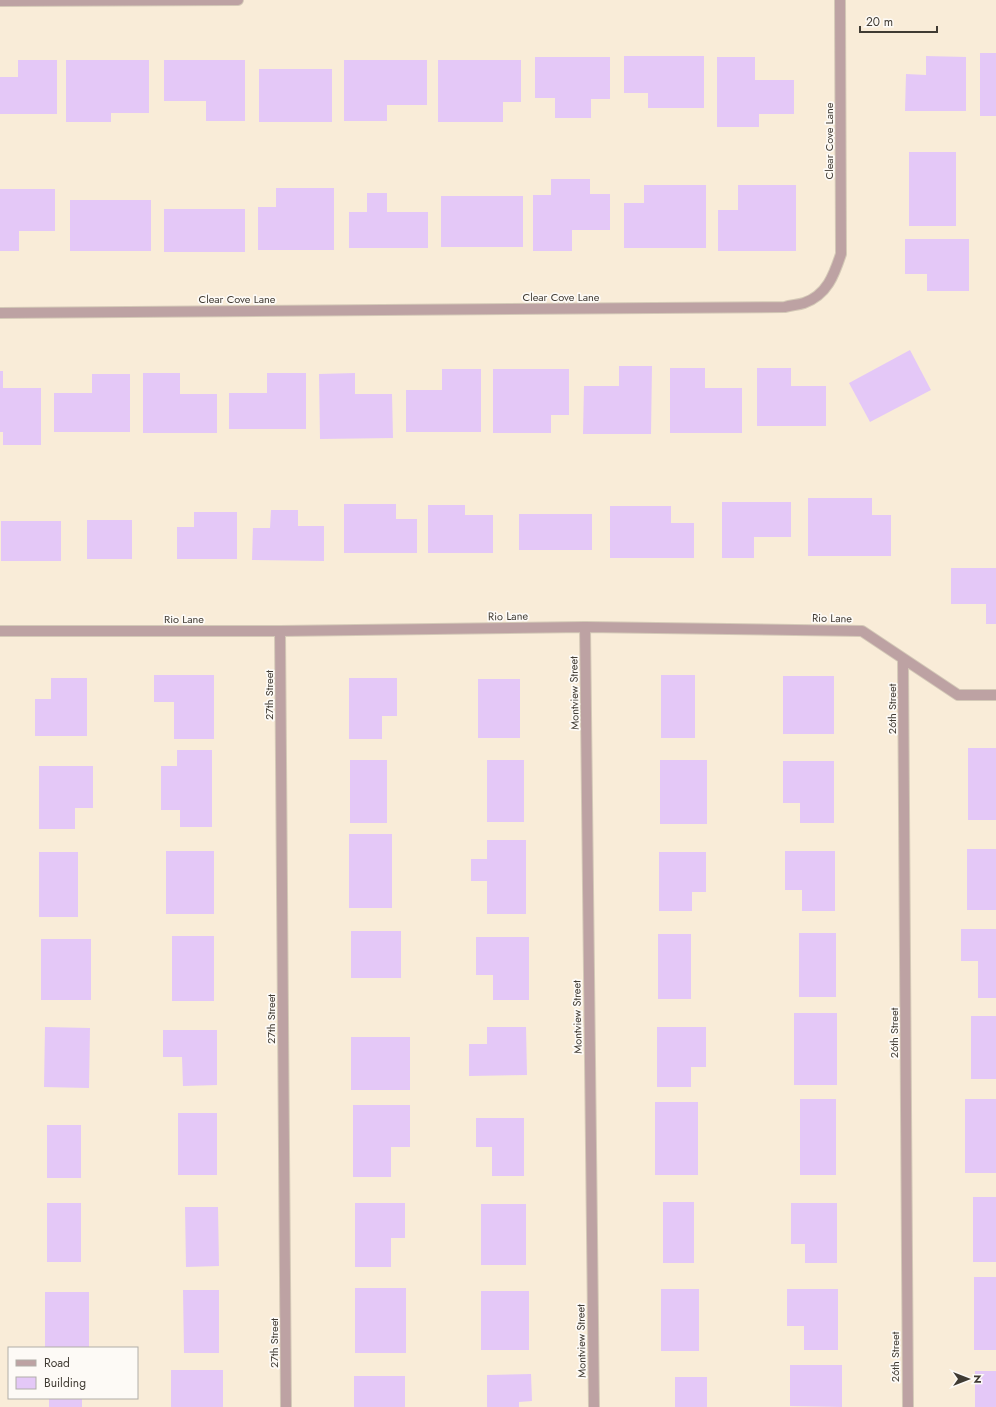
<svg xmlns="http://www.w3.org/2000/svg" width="996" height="1407" font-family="Jost,sans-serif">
  <rect width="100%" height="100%" fill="#f9ecd8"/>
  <path fill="#e4c8f7" d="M 980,53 L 996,53 L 996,116 L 980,116 Z
    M 624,56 L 704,56 L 704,108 L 648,108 L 648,93 L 624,93 Z
    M 926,56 L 966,57 L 966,111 L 905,111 L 906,74 L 926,75 Z
    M 535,57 L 610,57 L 610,99 L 591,99 L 591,118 L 555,118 L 555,98 L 535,98 Z
    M 717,57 L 755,57 L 755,80 L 794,80 L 794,114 L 759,114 L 759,127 L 717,127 Z
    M 18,60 L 57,60 L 57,114 L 0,114 L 0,77 L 18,77 Z
    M 66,60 L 149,60 L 149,113 L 111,113 L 111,122 L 66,122 Z
    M 164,60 L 245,60 L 245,121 L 206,121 L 206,101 L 164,101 Z
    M 344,60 L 427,60 L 427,105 L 387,105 L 387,121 L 344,121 Z
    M 438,60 L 521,60 L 521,102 L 503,102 L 503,122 L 438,122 Z
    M 259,69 L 332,69 L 332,122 L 259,122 Z
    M 909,152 L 956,152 L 956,226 L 909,226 Z
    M 551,179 L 590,179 L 590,194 L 610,194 L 610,230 L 572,230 L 572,251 L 533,251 L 533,195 L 551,195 Z
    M 644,185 L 706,185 L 706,248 L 624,248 L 624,203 L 644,203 Z
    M 738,185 L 796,185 L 796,251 L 718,251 L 718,210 L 738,210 Z
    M 276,188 L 334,188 L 334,250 L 258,250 L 258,207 L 276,207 Z
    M 0,189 L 55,189 L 55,231 L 19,231 L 19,251 L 0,251 Z
    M 367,193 L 387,193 L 387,212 L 428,212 L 428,248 L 349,248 L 349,212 L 367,212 Z
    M 441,196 L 523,196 L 523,247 L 441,247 Z
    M 70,200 L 151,200 L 151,251 L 70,251 Z
    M 164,209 L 245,209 L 245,252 L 164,252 Z
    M 905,239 L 969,239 L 969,291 L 927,291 L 927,274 L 905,274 Z
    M 910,350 L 931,390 L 870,422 L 849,383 Z
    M 619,366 L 652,366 L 651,434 L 583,434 L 584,386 L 619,386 Z
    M 670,368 L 705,368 L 705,388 L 742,388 L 742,433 L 670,433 Z
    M 757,368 L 791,368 L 791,386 L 826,386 L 826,426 L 757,426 Z
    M 442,369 L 481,369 L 481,432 L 406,432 L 406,390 L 442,390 Z
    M 493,369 L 569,369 L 569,415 L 551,415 L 551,433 L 493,433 Z
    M 0,371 L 3,371 L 3,388 L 41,388 L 41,445 L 3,445 L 3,432 L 0,432 Z
    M 143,373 L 180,373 L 180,394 L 217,394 L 217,433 L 143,433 Z
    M 267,373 L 306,373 L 306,429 L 229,429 L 229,393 L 267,393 Z
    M 355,373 L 355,394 L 392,394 L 393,438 L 320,439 L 319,374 Z
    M 92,374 L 130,374 L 130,432 L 54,432 L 54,393 L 92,393 Z
    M 808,498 L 872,498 L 872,515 L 891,515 L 891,556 L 808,556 Z
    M 722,502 L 791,502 L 791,537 L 754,537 L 754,558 L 722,558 Z
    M 344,504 L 396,504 L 396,519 L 417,519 L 417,553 L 344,553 Z
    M 428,505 L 465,505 L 465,515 L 493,515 L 493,553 L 428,553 Z
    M 610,506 L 671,506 L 671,523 L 694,523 L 694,558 L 610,558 Z
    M 271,510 L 298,510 L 298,526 L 324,526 L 324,561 L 252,560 L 253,528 L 270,528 Z
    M 194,512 L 237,512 L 237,559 L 177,559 L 177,527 L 194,527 Z
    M 519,514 L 592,514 L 592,550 L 519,550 Z
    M 87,520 L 132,520 L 132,559 L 87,559 Z
    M 1,521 L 61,521 L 61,561 L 1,561 Z
    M 951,568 L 996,568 L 996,624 L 986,624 L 986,604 L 951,604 Z
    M 154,675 L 214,675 L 214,739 L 174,739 L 174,702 L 154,702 Z
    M 661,675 L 695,675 L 695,738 L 661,738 Z
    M 783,676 L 834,676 L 834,734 L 783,734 Z
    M 51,678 L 87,678 L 87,736 L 35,736 L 35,699 L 51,699 Z
    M 349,678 L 397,678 L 397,716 L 382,716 L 382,739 L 349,739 Z
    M 478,679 L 520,679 L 520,738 L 478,738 Z
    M 968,748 L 996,748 L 996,820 L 968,820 Z
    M 177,750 L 212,750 L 212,827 L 180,827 L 180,810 L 161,810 L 161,766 L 177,766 Z
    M 350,760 L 387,760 L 387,823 L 350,823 Z
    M 487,760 L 524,760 L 524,822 L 487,822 Z
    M 660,760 L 707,760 L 707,824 L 660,824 Z
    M 783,761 L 834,761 L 834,823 L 800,823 L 800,803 L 783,803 Z
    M 39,766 L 93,766 L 93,808 L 75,808 L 75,829 L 39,829 Z
    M 349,834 L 392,834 L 392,908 L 349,908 Z
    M 487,840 L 526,840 L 526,914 L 487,914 L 487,881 L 471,881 L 471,859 L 487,859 Z
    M 967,849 L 996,849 L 996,910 L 967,910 Z
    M 166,851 L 214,851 L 214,914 L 166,914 Z
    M 785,851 L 835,851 L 835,911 L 802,911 L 802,890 L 785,890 Z
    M 39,852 L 78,852 L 78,917 L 39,917 Z
    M 659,852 L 706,852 L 706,892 L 692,892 L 692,911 L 659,911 Z
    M 961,929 L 996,929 L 996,998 L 978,998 L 978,961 L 961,961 Z
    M 351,931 L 401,931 L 401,978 L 351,978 Z
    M 799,933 L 836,933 L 836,997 L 799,997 Z
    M 658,934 L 691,934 L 691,999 L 658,999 Z
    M 172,936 L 214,936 L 214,1001 L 172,1001 Z
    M 476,937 L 529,937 L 529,1000 L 493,1000 L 493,975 L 476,975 Z
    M 41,939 L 91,939 L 91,1000 L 41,1000 Z
    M 794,1013 L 837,1013 L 837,1085 L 794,1085 Z
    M 971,1016 L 996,1016 L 996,1079 L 971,1079 Z
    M 45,1027 L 90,1028 L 89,1088 L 44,1087 Z
    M 487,1027 L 526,1027 L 527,1075 L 469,1076 L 469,1044 L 487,1044 Z
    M 657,1027 L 706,1027 L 706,1067 L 691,1067 L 691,1087 L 657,1087 Z
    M 163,1030 L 217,1030 L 217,1085 L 183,1086 L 182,1057 L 163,1057 Z
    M 351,1037 L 410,1037 L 410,1090 L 351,1090 Z
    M 800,1099 L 836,1099 L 836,1175 L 800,1175 Z
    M 965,1099 L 996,1099 L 996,1173 L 965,1173 Z
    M 655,1102 L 698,1102 L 698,1175 L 655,1175 Z
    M 353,1105 L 410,1105 L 410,1147 L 391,1147 L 391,1177 L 353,1177 Z
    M 178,1113 L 217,1113 L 217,1175 L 178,1175 Z
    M 476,1118 L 524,1118 L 524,1176 L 492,1176 L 492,1147 L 476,1147 Z
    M 47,1125 L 81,1125 L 81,1178 L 47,1178 Z
    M 973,1197 L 996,1197 L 996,1262 L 973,1262 Z
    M 663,1202 L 694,1202 L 694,1263 L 663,1263 Z
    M 47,1203 L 81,1203 L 81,1262 L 47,1262 Z
    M 355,1203 L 405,1203 L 405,1238 L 391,1238 L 391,1267 L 355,1267 Z
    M 791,1203 L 837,1203 L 837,1263 L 805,1263 L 805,1244 L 791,1244 Z
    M 481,1204 L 526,1204 L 526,1265 L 481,1265 Z
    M 185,1207 L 218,1207 L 219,1266 L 186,1267 Z
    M 974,1277 L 996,1277 L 996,1350 L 974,1350 Z
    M 355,1288 L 406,1288 L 406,1353 L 355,1353 Z
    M 661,1289 L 699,1289 L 699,1351 L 661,1351 Z
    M 787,1289 L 838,1289 L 838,1350 L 804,1350 L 804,1326 L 787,1326 Z
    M 183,1290 L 219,1290 L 219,1353 L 184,1353 Z
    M 481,1291 L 529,1291 L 529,1350 L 481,1350 Z
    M 45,1292 L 89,1292 L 89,1348 L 45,1348 Z
    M 790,1365 L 842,1365 L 842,1407 L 790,1406 Z
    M 171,1370 L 223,1370 L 223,1407 L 171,1407 Z
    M 975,1371 L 996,1371 L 996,1407 L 975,1407 Z
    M 531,1374 L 532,1401 L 519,1402 L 519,1407 L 487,1407 L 487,1375 Z
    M 354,1376 L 405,1376 L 405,1407 L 354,1407 Z
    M 675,1377 L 707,1377 L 707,1407 L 675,1407 Z
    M 49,1398 L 82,1398 L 82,1407 L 49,1407 Z"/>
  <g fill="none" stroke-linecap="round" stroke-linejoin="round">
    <defs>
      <path id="minor" d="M 0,1 L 238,0
        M 0,313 L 785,307 C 791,305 798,305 804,303 C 827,295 834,275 841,254 L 840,0
        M 585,627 L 594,1407
        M 0,631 L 280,631 L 585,627 L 862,631 L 958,695 L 996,695
        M 280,631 L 286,1407
        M 903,659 L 908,1407"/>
    </defs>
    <use href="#minor" stroke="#d4c9b7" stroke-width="12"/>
    <use href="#minor" stroke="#bda2a3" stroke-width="10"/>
  </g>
  <g text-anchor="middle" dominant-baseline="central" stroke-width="3.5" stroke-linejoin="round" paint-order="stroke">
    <g font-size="11" fill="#403b33" stroke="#fdfaf6">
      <text transform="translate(829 141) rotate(-90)">Clear Cove Lane</text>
      <text x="561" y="297">Clear Cove Lane</text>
      <text x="237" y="299">Clear Cove Lane</text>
      <text transform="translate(508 616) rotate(-1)">Rio Lane</text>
      <text transform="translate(832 618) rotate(1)">Rio Lane</text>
      <text x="184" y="619">Rio Lane</text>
      <text transform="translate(574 693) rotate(-91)">Montview Street</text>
      <text transform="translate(269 695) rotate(-90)">27th Street</text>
      <text transform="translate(892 709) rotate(-90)">26th Street</text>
      <text transform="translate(577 1017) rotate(-91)">Montview Street</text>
      <text transform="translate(271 1019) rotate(-90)">27th Street</text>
      <text transform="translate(894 1033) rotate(-90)">26th Street</text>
      <text transform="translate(581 1341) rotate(-91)">Montview Street</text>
      <text transform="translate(274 1343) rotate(-90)">27th Street</text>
      <text transform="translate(895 1357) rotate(-90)">26th Street</text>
    </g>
  </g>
  <rect x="8" y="1347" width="130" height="52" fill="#fdfaf6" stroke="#b1aea8"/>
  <rect x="16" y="1360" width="20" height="6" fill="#bda2a3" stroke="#b1aea8"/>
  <text x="44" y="1367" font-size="12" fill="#403b33">Road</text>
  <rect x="16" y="1377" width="20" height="12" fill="#e4c8f7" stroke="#b1aea8"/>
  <text x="44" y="1387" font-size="12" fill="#403b33">Building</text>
  <g transform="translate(968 1379) rotate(90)" stroke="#fdfaf6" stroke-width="3" paint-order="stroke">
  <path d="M0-3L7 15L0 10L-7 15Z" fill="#403b33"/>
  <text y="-6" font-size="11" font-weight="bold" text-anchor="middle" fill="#403b33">N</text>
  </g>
  <path d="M860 26v6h77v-6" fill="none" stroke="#403b33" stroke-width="2"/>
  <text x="866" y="26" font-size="12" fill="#403b33" stroke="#fdfaf6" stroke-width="3" paint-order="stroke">20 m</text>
</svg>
